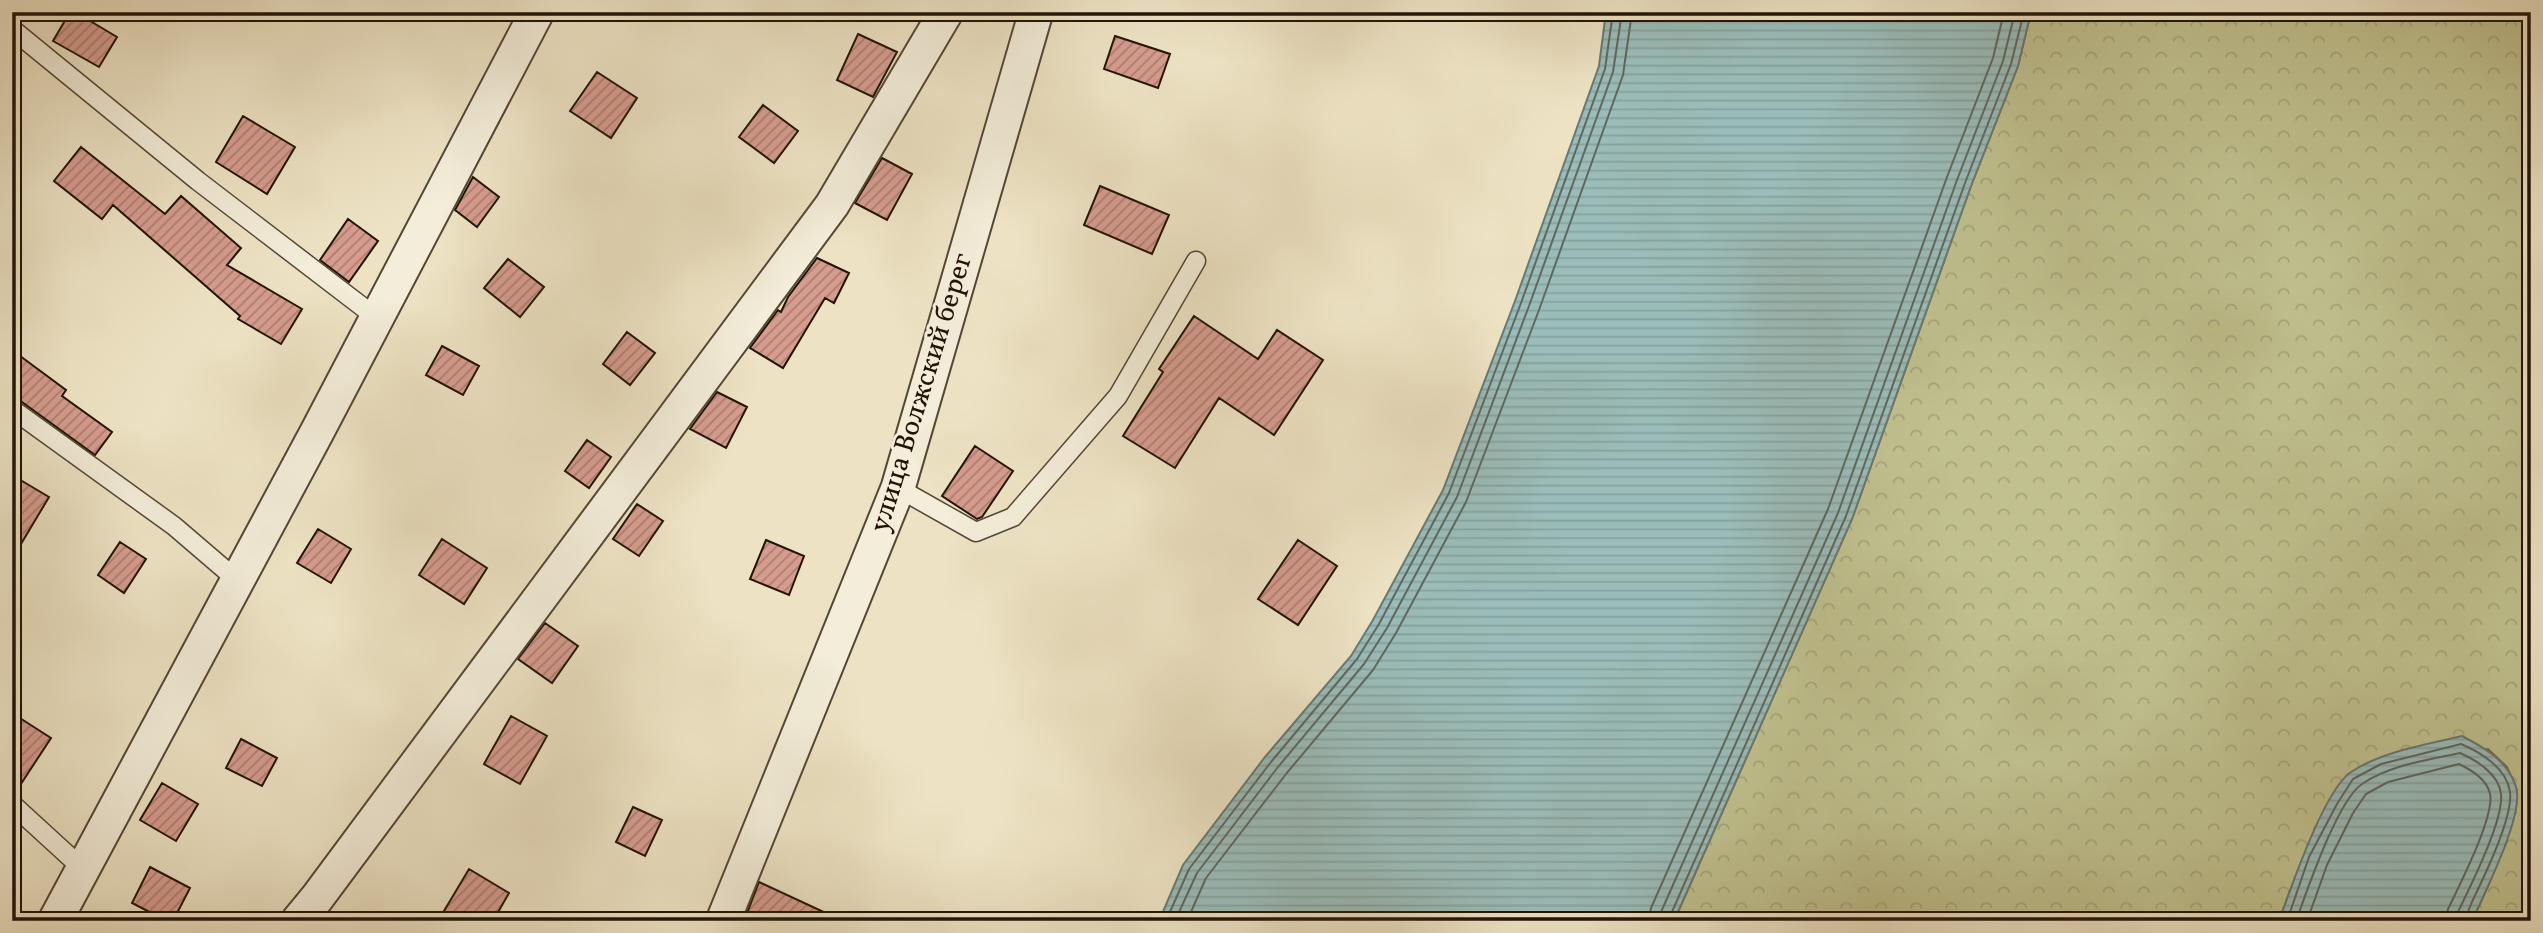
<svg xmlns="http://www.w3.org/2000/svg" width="2543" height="933" font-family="Vollkorn,serif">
  <defs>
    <pattern id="forest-crowns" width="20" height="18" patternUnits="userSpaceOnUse" patternTransform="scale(1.75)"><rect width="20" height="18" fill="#c0c18f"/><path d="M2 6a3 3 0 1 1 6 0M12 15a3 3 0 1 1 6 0" fill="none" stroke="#a5a57a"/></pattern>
    <pattern id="water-rules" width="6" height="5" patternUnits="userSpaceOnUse" patternTransform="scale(1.75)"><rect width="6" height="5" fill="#9bbdba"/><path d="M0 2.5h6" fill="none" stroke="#85a29e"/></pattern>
    <pattern id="building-hatch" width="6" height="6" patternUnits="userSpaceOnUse" patternTransform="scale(1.75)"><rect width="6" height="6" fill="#d69c8e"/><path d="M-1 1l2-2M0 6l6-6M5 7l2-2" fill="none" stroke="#ad7e72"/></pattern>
  </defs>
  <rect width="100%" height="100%" fill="#ede3c4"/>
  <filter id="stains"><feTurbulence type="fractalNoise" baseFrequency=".00286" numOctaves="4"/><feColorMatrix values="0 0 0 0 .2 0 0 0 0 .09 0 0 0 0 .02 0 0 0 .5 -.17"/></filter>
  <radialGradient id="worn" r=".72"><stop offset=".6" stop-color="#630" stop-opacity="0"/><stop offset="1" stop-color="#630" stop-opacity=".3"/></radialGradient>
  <path fill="url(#forest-crowns)" stroke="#706a4a" stroke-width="2" d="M 2031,12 L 2531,12 L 2531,921 L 2472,921 L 2489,884 L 2517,790 L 2507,767 L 2488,749 L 2348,774 C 2316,821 2298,868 2279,921 L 1674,921 L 1852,519 L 1971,186 L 2018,66 Z"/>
  <path fill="url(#water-rules)" stroke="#6a7972" stroke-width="2" d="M 1606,12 L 2031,12 L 2018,66 L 1971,186 L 1852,519 L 1674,921 L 1159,921 L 1183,865 L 1265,757 L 1351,656 L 1373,620 L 1443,490 L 1515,301 L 1599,66 Z
    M 2462,736 C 2485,748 2508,761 2516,787 C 2525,814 2484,894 2472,921 L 2279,921 C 2291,888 2324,790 2351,772 C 2383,751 2425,745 2462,736 Z"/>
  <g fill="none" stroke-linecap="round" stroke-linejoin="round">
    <path stroke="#5e6860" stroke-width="2" d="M 1166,921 L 1189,869 L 1271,762 L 1357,659 L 1379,624 L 1449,493 L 1521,303 L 1605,69 L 1613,12
      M 1175,921 L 1197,873 L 1278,767 L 1364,664 L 1387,628 L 1457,497 L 1529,306 L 1613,72 L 1622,12
      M 1187,921 L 1206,878 L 1286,774 L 1373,670 L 1396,633 L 1466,502 L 1539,310 L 1623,75 L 1632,12
      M 1649,921 L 1651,908 L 1828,509 L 1947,177 L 1993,58 L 2004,12
      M 1659,921 L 1661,912 L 1838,513 L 1957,180 L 2003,61 L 2015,12
      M 1668,921 L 1846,516 L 1965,183 L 2011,64 L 2024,12
      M 2287,921 L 2309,857 L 2337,804 L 2353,779 L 2381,764 L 2461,744 C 2480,752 2507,768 2510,792 C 2513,815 2490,864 2480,885 C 2475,896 2467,909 2466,921
      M 2296,921 C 2307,891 2337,801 2362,784 C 2389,765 2428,760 2460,753 C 2476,760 2499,774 2501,794 C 2504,820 2470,887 2458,912 L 2457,921
      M 2307,921 L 2327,865 L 2353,813 L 2366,794 L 2388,782 L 2459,764 C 2471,770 2487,779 2490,794 C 2495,816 2459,886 2448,909 L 2446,921"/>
  </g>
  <path fill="url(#building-hatch)" stroke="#211306" stroke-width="2" d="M 70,12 L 75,12 L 117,37 L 99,67 L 53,41 Z
    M 858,34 L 897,52 L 873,97 L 837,80 Z
    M 1115,36 L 1170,54 L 1158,88 L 1104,69 Z
    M 597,72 L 637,98 L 611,138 L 570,111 Z
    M 763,105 L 798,131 L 774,163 L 739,137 Z
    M 243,116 L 295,147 L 267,194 L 216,162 Z
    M 81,147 L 165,214 L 181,196 L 241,248 L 227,265 L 302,309 L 281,344 L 238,319 L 240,316 L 113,205 L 102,219 L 54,181 Z
    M 882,158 L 912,174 L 887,220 L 855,203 Z
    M 473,177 L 499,197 L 477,227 L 455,210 Z
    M 1100,186 L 1169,215 L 1152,254 L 1084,225 Z
    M 348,219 L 378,241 L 349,282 L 320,260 Z
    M 817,258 L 849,273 L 834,303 L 825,298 L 783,368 L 750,348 L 778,310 L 781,312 L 788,297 Z
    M 508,259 L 544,287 L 520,317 L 484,288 Z
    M 1194,316 L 1258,359 L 1277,330 L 1323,360 L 1274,435 L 1219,398 L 1175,468 L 1123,436 L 1163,372 L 1159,369 Z
    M 627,332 L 655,353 L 630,385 L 603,364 Z
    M 442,346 L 479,366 L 463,395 L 426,375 Z
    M 12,350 L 66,390 L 62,396 L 112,432 L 95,455 L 19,400 L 12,398 Z
    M 717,392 L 747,407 L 726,448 L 690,429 Z
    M 587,440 L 611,457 L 589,488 L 565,471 Z
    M 975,446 L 1013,471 L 982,517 L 977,519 L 942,496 Z
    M 12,475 L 49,497 L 12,559 Z
    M 637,504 L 663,521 L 639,556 L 613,539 Z
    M 318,529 L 351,549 L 331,583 L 297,563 Z
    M 442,539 L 487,568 L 464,604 L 419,575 Z
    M 766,540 L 804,556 L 789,595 L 750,579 Z
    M 1298,540 L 1337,566 L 1298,625 L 1258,599 Z
    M 120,542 L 146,559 L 124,593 L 98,575 Z
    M 545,623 L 578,646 L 552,683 L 518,659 Z
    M 12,713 L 51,738 L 15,793 L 12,793 Z
    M 511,716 L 547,736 L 520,784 L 484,764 Z
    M 241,739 L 277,758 L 262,786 L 226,768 Z
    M 162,783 L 198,804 L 176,841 L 140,820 Z
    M 633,807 L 662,820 L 645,856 L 616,842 Z
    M 150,867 L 190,888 L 173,921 L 167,921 L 132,903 Z
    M 469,869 L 509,893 L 493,921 L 438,921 Z
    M 759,882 L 843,921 L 744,921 Z"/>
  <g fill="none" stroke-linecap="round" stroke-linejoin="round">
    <defs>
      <path id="service" d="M 12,29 L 198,181 L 377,318
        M 12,409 L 174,526 L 237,580
        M 898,488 L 976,532 L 1013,517 L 1118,396 L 1196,261
        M 12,804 L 83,869"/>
      <path id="minor" d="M 55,921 L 317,432 L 537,12
        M 298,921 L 317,898 L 832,205 L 946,12
        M 723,921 L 898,488 L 1036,12"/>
    </defs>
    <use href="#service" stroke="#544736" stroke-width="21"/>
    <use href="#minor" stroke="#544736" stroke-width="37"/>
    <use href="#service" stroke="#f3edd9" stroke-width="18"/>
    <use href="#minor" stroke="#f3edd9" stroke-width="33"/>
  </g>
  <g text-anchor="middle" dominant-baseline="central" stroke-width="6" stroke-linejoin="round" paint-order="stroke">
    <g font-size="28" fill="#211306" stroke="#f3edd9">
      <text transform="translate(922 393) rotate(-73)">улица Волжский берег</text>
    </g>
  </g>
  <rect width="2543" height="933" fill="none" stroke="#ede3c4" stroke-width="42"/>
  <rect x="14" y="14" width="2515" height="905" fill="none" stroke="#211306" stroke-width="3.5"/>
  <rect x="21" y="21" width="2501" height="891" fill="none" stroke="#211306" stroke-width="2"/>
  <rect width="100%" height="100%" filter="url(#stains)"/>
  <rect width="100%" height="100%" fill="url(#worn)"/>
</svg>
